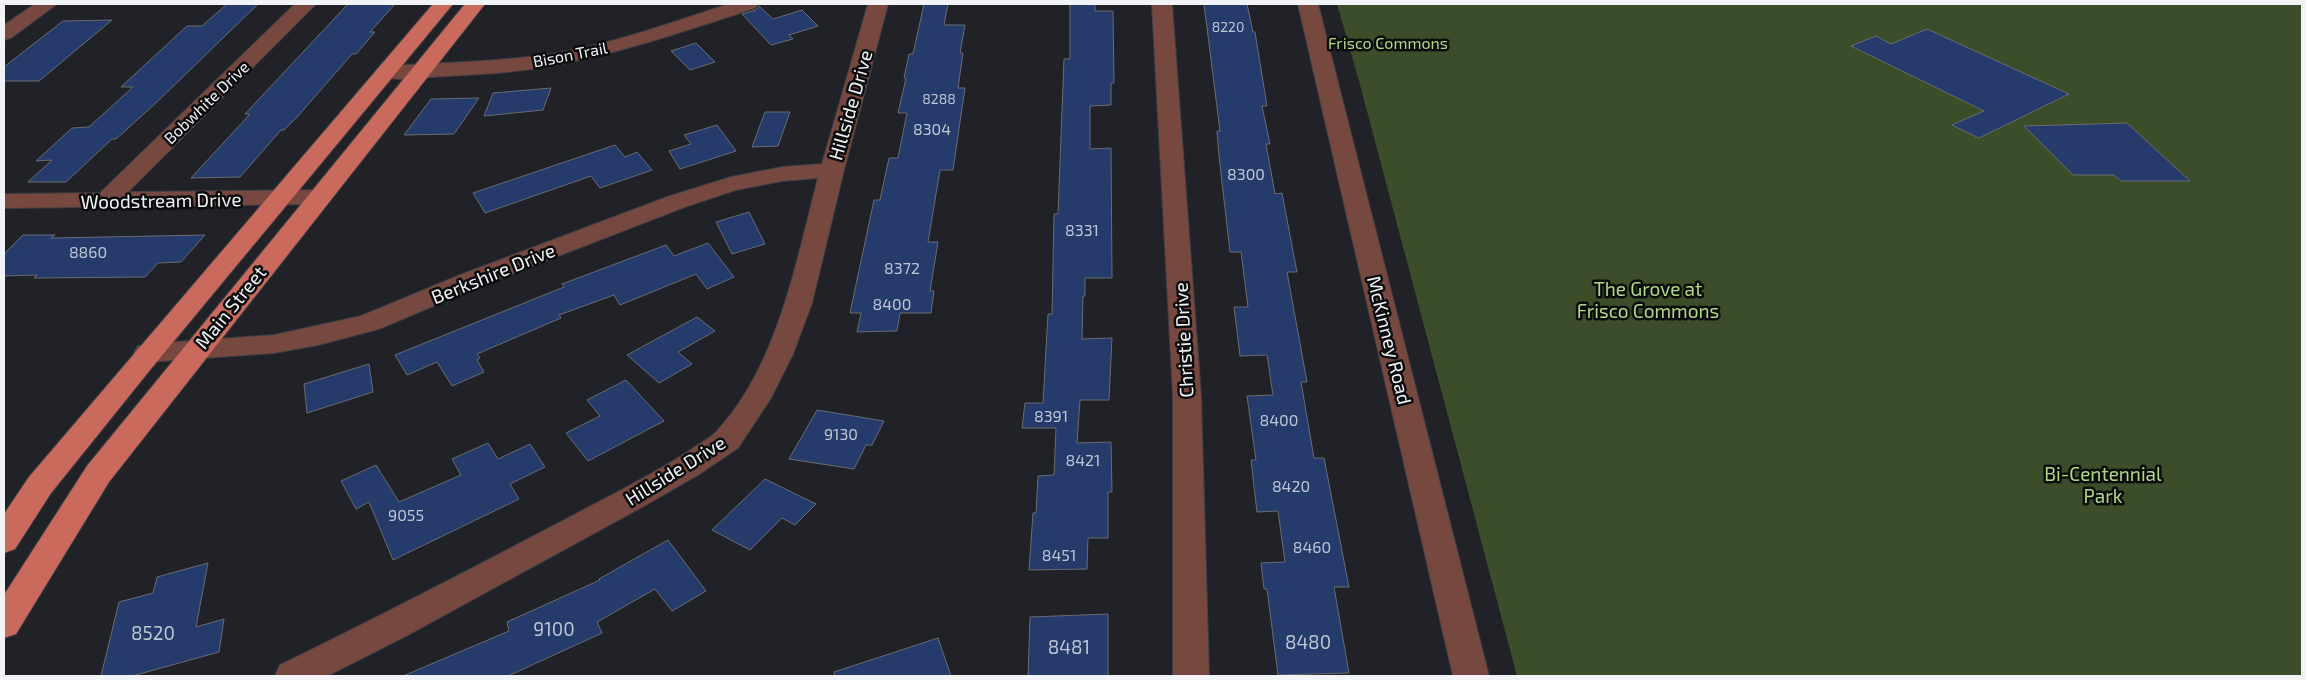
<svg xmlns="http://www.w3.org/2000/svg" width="2306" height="680" font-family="'Exo 2',sans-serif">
  <rect width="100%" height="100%" fill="#202227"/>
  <path fill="#3c4d29" d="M 1337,4 L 2302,4 L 2302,676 L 1517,676 L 1359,81 Z"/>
  <path fill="#253b6b" stroke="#696c71" d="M 227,4 L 258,4 L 157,102 L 116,139 L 112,139 L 66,182 L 28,182 L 52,160 L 36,161 L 72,128 L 89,127 L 133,87 L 121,87 L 187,26 L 202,26 Z
    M 348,4 L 395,4 L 370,32 L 375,32 L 356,54 L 352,54 L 298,116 L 284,130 L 281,130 L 240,177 L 191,178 L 250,114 L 245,114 Z
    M 924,4 L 948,4 L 944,25 L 965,25 L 960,53 L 963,53 L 958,88 L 965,88 L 953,170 L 940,170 L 928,242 L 938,242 L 930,291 L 934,291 L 931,313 L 900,313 L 897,331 L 857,332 L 861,313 L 850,313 L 874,200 L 880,200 L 889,158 L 898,158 L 907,113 L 898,113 L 906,78 L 904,78 L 909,54 L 913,54 Z
    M 1070,4 L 1095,4 L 1095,11 L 1113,11 L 1114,83 L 1111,83 L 1111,105 L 1090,106 L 1090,149 L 1111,148 L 1112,278 L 1085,278 L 1085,296 L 1083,296 L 1082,339 L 1112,338 L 1109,400 L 1080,400 L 1077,443 L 1111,442 L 1112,492 L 1108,492 L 1108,538 L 1088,538 L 1087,569 L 1029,570 L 1033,513 L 1036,513 L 1038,476 L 1054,475 L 1056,428 L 1022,428 L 1025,403 L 1043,403 L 1048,314 L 1052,314 L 1054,214 L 1058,214 L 1064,59 L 1070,59 Z
    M 1204,4 L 1247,4 L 1253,32 L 1255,32 L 1267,106 L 1262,106 L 1270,144 L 1266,144 L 1275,194 L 1282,193 L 1297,272 L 1287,272 L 1307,382 L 1301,382 L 1314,458 L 1324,458 L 1349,587 L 1334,587 L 1349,673 L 1278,675 L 1267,589 L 1264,589 L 1261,563 L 1285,562 L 1278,511 L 1257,512 L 1251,460 L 1256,460 L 1247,396 L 1273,395 L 1267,355 L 1240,356 L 1234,307 L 1248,307 L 1241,252 L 1230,252 L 1219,156 L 1217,131 L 1220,131 Z
    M 759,6 L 773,19 L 802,10 L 818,26 L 789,35 L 793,39 L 771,45 L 742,14 L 756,10 Z
    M 112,20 L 39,81 L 4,81 L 4,67 L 63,21 Z
    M 1927,29 L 2069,94 L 1979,138 L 1952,125 L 1984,111 L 1851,46 L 1876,36 L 1891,44 Z
    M 696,43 L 715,62 L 690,70 L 671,51 Z
    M 551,88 L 543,110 L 484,116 L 493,93 Z
    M 479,98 L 454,134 L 404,135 L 431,99 Z
    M 765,112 L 790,112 L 778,146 L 752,147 Z
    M 2127,123 L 2190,181 L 2121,181 L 2114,175 L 2073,175 L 2024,126 Z
    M 717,125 L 736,151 L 680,169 L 669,151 L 691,144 L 684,135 Z
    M 615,145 L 625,157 L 637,152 L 652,170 L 600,188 L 591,176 L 485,213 L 473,193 Z
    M 749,212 L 765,244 L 732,254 L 716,222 Z
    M 23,235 L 55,235 L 51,238 L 205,235 L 181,262 L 158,263 L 145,277 L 34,278 L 37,275 L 4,276 L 4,254 Z
    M 708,243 L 734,277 L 707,289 L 696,274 L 620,305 L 614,295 L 559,315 L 561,318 L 477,354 L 480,358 L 477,360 L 484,372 L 452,386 L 437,362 L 407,375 L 395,355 L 564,287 L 562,284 L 666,245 L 674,256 Z
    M 697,317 L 715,331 L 678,352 L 692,364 L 659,383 L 627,355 Z
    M 369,364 L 373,392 L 307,413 L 304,384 Z
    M 626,380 L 664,421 L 588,461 L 566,433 L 600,416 L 587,400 Z
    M 817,410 L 884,421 L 872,445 L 866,445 L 854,469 L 789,459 Z
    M 488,443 L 498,459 L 530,444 L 545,467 L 510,484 L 519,499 L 393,560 L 369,502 L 356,509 L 341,481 L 376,465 L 399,502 L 461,475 L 452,459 Z
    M 765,479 L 816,504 L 795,525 L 782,518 L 750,550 L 712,530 Z
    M 668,540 L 706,591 L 672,611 L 655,589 L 597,622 L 602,633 L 508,676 L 403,676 L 509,631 L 507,622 L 600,580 L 599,579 Z
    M 208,563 L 196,627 L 224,619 L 219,652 L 132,676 L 101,676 L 119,602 L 153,593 L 157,577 Z
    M 1108,614 L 1108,676 L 1028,676 L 1030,617 Z
    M 938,638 L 951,676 L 835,676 L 834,672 Z"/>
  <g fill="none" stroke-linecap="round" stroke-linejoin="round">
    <defs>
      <path id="minor" d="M 35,4 L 57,4 L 11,38 L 4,40 L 4,25 Z
        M 295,4 L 316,4 L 128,192 L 318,190 L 327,192 L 330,197 L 327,202 L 318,204 L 4,208 L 4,194 L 100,193 Z
        M 729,4 L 758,4 L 755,8 C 691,29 627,51 561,64 C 523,72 485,74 447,76 C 425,77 399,82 379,76 L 375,72 L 379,68 L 386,66 C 443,63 500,62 557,53 C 616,43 673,22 729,4 Z
        M 868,4 L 888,4 L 844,170 L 812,303 L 793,354 L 771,398 L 738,448 L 698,475 L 644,506 L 406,636 L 327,676 L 275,676 L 280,665 C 385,614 488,560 591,506 C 625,488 660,470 692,449 C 700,443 711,438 717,431 C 778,365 796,262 818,178 L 782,181 L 736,190 L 685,207 L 478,287 L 379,329 L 318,345 L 274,353 L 148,362 L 138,360 L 134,353 L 138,346 L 148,344 L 274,335 L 361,316 L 460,275 L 667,197 L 731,177 L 782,167 L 822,164 Z
        M 1152,4 L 1172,4 L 1201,396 L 1209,676 L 1173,676 L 1173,396 Z
        M 1298,4 L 1318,4 L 1489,676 L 1453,676 Z"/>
      <path id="major" d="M 433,4 L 453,4 L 150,370 L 51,493 L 15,549 L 4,553 L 4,514 L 29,477 Z
        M 465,4 L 485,4 L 109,482 L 16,634 L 4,638 L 4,595 L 87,466 Z"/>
    </defs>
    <use href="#minor" stroke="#3d3f44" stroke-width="2"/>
    <use href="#major" stroke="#3d3f44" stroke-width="2"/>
    <use href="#minor" fill="#774840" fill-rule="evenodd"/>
    <use href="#major" fill="#ca6a5c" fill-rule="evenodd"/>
  </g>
  <g text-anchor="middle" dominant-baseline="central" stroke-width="5" stroke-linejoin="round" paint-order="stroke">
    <g font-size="14" fill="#bec5d3">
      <text x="1228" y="26">8220</text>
      <text x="939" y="98">8288</text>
    </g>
    <g font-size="16" fill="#b1d986" stroke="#0b0c0e">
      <text x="1388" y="42">Frisco Commons</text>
    </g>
    <g font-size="16" fill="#f1f3f6" stroke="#0b0c0e">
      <text transform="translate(570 54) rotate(-11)">Bison Trail</text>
      <text transform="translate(206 102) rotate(-44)">Bobwhite Drive</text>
    </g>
    <g font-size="16" fill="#bec5d3">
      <text x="932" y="128">8304</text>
      <text x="1246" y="173">8300</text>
      <text x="1082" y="229">8331</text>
      <text x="88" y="251">8860</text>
      <text x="902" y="267">8372</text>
      <text x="892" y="303">8400</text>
      <text x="1051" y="415">8391</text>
      <text x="1279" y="419">8400</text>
      <text x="841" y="433">9130</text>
      <text x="1083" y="459">8421</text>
      <text x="1291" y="485">8420</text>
      <text x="406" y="514">9055</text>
      <text x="1312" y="546">8460</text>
      <text x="1059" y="554">8451</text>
    </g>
    <g font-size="19" fill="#f1f3f6" stroke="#0b0c0e">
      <text transform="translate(850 105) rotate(-74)">Hillside Drive</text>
      <text transform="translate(161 200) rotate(-1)">Woodstream Drive</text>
      <text transform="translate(493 273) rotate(-22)">Berkshire Drive</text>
      <text transform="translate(230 307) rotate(-51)">Main Street</text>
      <text transform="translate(1183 340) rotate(-93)">Christie Drive</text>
      <text transform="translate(1390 340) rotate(76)">McKinney Road</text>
      <text transform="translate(675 470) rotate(-32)">Hillside Drive</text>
    </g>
    <g font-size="19" fill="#b1d986" stroke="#0b0c0e">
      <text x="1648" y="288">The Grove at<tspan x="1648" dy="22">Frisco Commons</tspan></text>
      <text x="2103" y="473">Bi-Centennial<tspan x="2103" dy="22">Park</tspan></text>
    </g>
    <g font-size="19" fill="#bec5d3">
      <text x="554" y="628">9100</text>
      <text x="153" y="632">8520</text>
      <text x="1308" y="641">8480</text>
      <text x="1069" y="646">8481</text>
    </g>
  </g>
  <rect width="2306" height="680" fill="none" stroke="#f1f3f6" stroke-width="10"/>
</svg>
